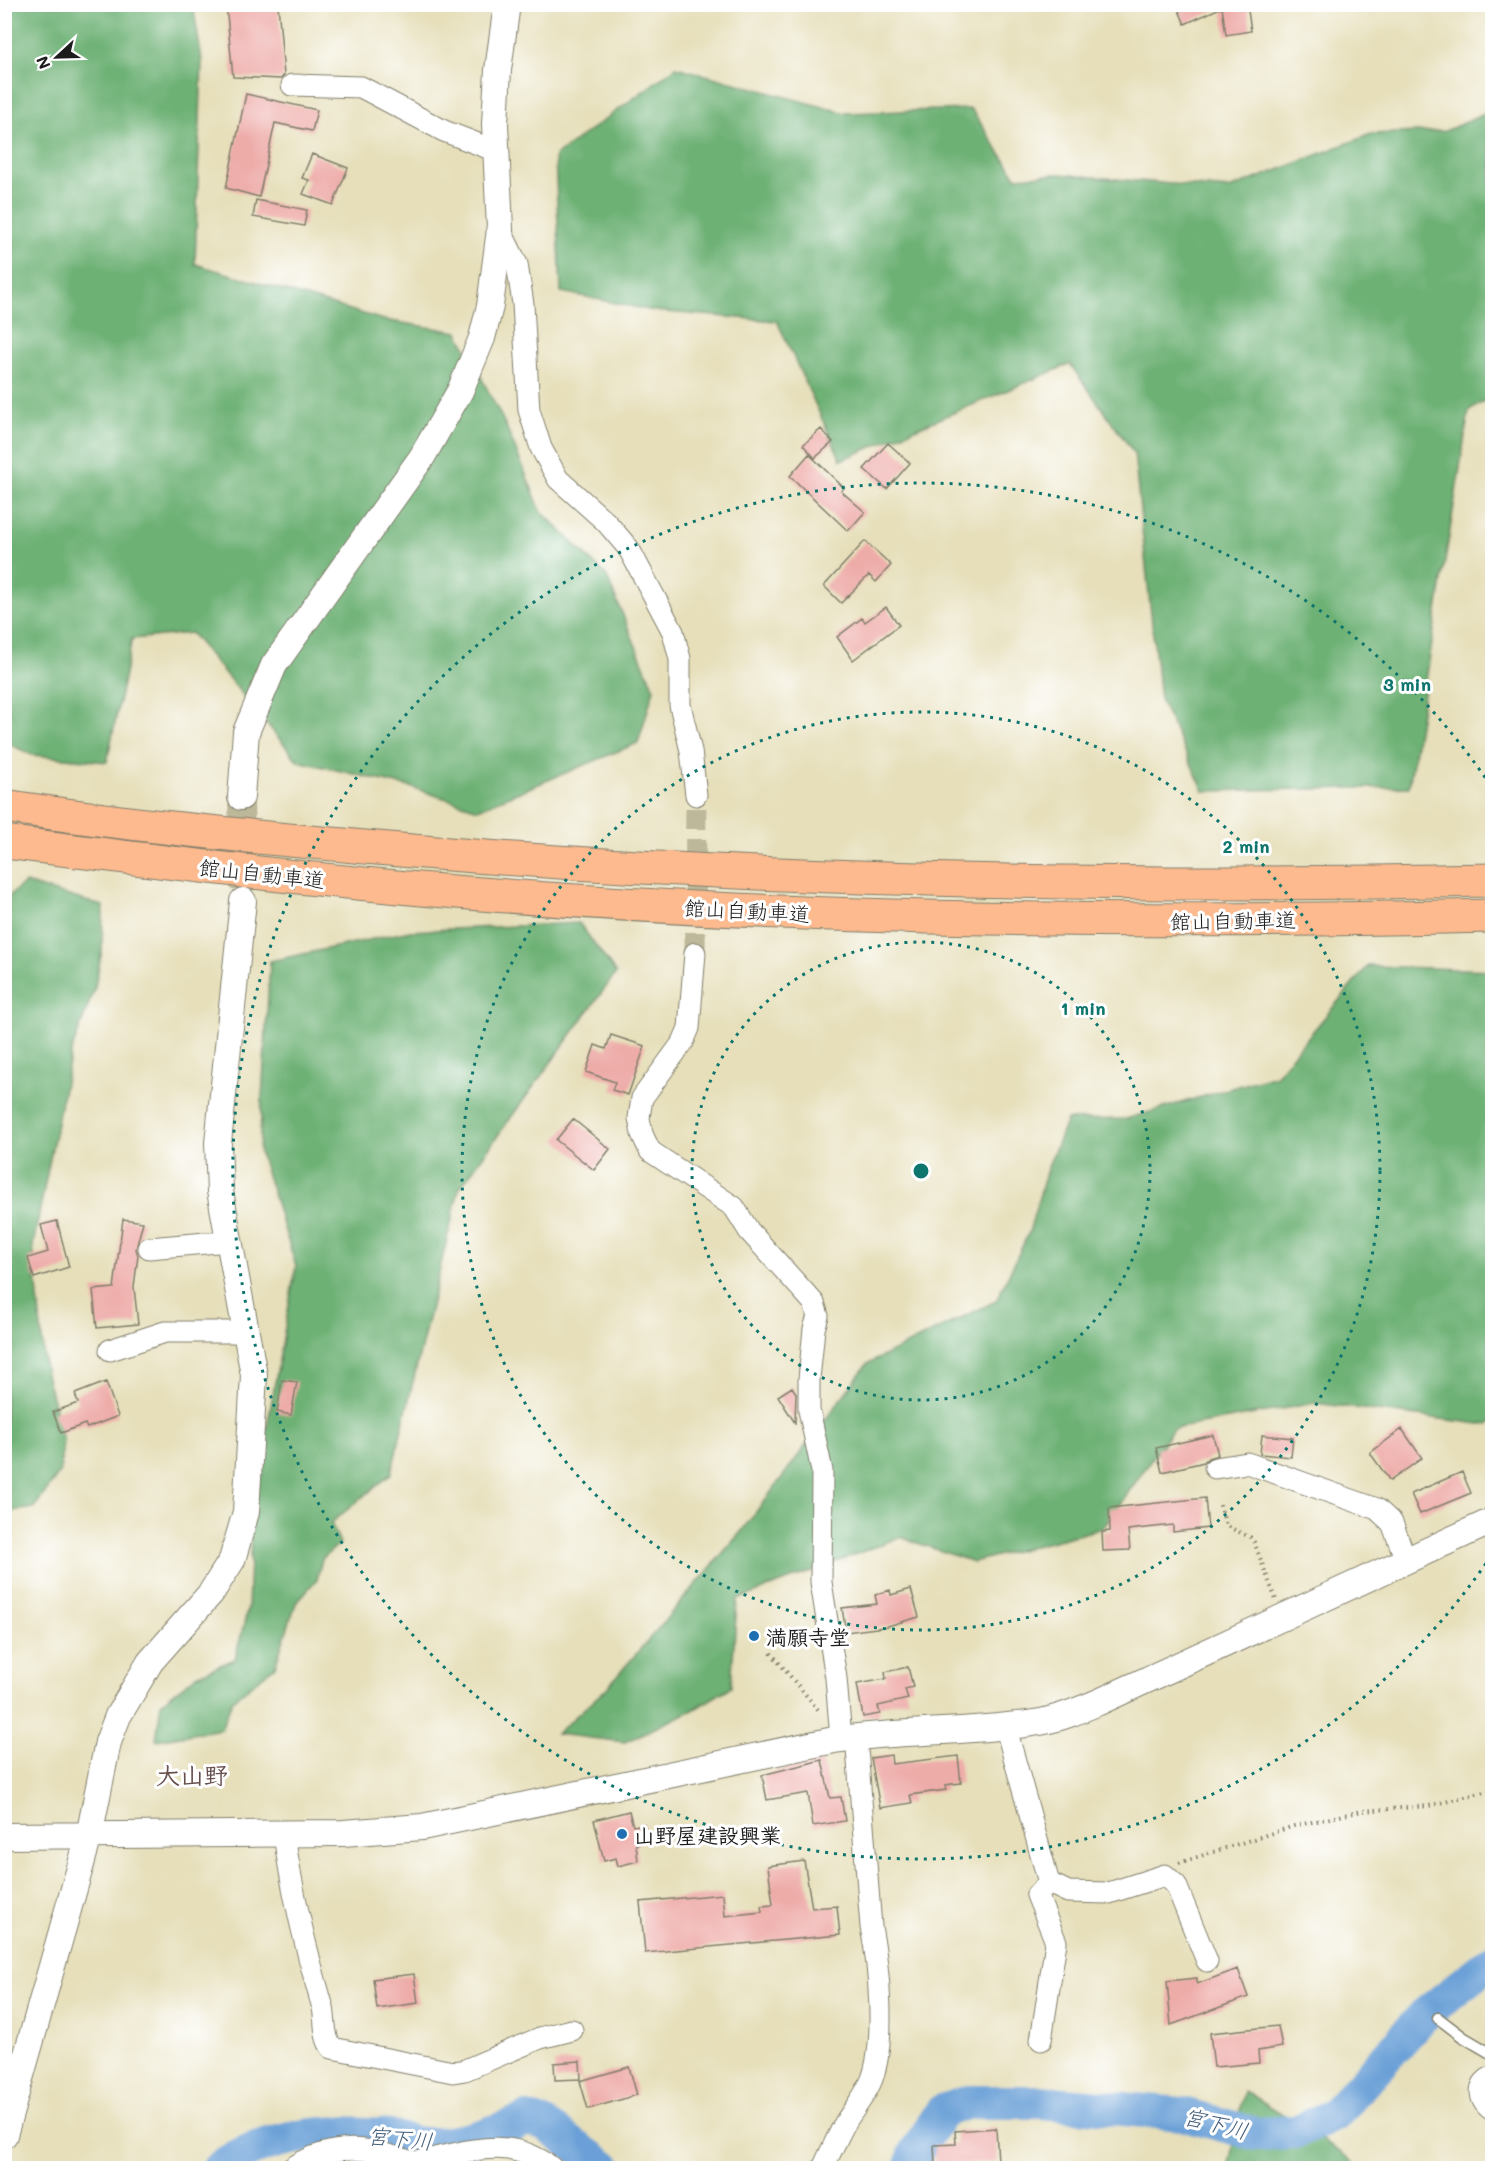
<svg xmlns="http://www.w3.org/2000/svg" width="1497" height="2173" font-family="Mali,'Klee One',sans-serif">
  <rect width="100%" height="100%" fill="#fff"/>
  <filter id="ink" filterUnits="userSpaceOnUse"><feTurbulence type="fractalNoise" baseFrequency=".0167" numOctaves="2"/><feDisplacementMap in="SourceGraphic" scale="12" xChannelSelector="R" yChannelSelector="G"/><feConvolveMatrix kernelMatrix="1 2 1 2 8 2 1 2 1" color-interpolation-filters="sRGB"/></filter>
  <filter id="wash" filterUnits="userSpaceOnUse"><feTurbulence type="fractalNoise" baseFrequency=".008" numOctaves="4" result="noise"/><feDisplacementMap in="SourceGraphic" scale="24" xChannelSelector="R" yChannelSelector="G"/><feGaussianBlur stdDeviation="1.35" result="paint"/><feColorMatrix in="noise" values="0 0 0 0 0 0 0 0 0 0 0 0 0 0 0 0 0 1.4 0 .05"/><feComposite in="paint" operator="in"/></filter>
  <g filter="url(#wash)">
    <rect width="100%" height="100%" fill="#e6dfba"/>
    <path fill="#6db174" stroke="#446648" stroke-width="1.5" d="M 5,5 L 193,5 L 202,61 L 195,264 L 384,320 L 458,332 L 505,424 L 541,511 L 606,575 L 654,689 L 638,743 L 478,809 L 410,787 L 298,761 L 191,633 L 132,639 L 107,762 L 32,755 L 5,742 Z
      M 676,67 L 845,113 L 971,109 L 1016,177 L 1059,174 L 1229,189 L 1371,134 L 1445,131 L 1492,111 L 1492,396 L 1469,411 L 1409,787 L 1204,791 L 1160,699 L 1134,453 L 1070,364 L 841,460 L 777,321 L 654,311 L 561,292 L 555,156 Z
      M 25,883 L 103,906 L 102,950 L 95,987 L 71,1052 L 33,1245 L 45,1370 L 63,1440 L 60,1472 L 34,1508 L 5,1512 L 4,900 Z
      M 579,923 L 616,973 L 459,1189 L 391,1474 L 331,1523 L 340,1543 L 322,1559 L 317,1579 L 296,1603 L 275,1666 L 232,1701 L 221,1729 L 156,1740 L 161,1703 L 197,1675 L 235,1659 L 248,1608 L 251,1534 L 260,1466 L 296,1266 L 259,1150 L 270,961 L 410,931 Z
      M 1368,966 L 1492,970 L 1492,1422 L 1488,1425 L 1315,1403 L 1173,1429 L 1103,1528 L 973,1562 L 900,1537 L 737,1600 L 731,1687 L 693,1710 L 625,1742 L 556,1734 L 606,1689 L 741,1532 L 867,1364 L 996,1301 L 1029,1232 L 1047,1169 L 1067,1120 L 1126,1119 L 1276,1075 Z
      M 1244,2091 L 1340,2151 L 1358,2168 L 1228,2168 Z"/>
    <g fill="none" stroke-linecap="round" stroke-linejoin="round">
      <path stroke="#6aa0d7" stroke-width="34" d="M 219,2168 C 263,2135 328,2130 381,2135 C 396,2137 411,2144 426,2144 C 461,2145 496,2132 527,2119 L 546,2125 L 606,2168
        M 910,2168 L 917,2150 L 942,2111 L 969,2102 L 1040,2102 L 1182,2114 L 1256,2134 L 1296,2132 L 1334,2115 L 1425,2014 L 1492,1961"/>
    </g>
    <g id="blocks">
      <path fill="#eeaca9" d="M 226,4 L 278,4 L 284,75 L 281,79 L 233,77 Z
        M 1176,4 L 1247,4 L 1251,31 L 1226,35 L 1222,7 L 1185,24 Z
        M 246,94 L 317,110 L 312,131 L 275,123 L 259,197 L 226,188 Z
        M 312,154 L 348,168 L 333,205 L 303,194 L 309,180 L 302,178 Z
        M 256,200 L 307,210 L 304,226 L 253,217 Z
        M 821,429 L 833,442 L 815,458 L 803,445 Z
        M 888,443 L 910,463 L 887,489 L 864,469 Z
        M 809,454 L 844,488 L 841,491 L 865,512 L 848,531 L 790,476 Z
        M 865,541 L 891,565 L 876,582 L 869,575 L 841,603 L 824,586 Z
        M 886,607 L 899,625 L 853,660 L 837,637 L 862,618 L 865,622 Z
        M 611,1035 L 645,1046 L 628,1095 L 612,1090 L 615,1082 L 586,1072 L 595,1045 L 606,1049 Z
        M 573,1119 L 610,1149 L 594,1170 L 556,1140 Z
        M 123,1219 L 143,1222 L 136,1249 L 138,1255 L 134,1287 L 138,1324 L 97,1328 L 93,1290 L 114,1288 Z
        M 57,1221 L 69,1267 L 34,1278 L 28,1258 L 48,1252 L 41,1225 Z
        M 282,1380 L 297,1382 L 291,1415 L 277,1412 Z
        M 106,1382 L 118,1416 L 87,1428 L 85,1424 L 61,1433 L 53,1412 L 78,1403 L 75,1394 Z
        M 792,1387 L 796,1393 L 795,1423 L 778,1396 Z
        M 1402,1429 L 1422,1458 L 1390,1481 L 1370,1453 Z
        M 1213,1435 L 1218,1455 L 1208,1458 L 1204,1462 L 1162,1472 L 1156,1448 Z
        M 1262,1435 L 1293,1438 L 1291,1457 L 1260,1454 Z
        M 1462,1472 L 1471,1493 L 1420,1514 L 1411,1494 Z
        M 1205,1498 L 1208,1528 L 1173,1532 L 1173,1525 L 1128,1530 L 1130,1550 L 1103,1551 L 1102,1532 L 1110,1531 L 1109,1508 Z
        M 911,1589 L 919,1617 L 884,1627 L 846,1632 L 842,1608 L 877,1604 L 875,1595 L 890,1590 L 891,1595 Z
        M 908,1667 L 913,1687 L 905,1689 L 908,1699 L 878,1706 L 880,1714 L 863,1717 L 857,1684 L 886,1679 L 885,1672 Z
        M 891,1755 L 892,1764 L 958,1756 L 961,1783 L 945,1785 L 946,1790 L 910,1795 L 912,1803 L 880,1808 L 871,1758 Z
        M 822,1760 L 830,1798 L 841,1797 L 845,1821 L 813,1826 L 808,1793 L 767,1800 L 762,1775 Z
        M 629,1811 L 633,1826 L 644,1824 L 648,1841 L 636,1844 L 638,1861 L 618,1866 L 616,1858 L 604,1861 L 594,1820 Z
        M 804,1861 L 812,1908 L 837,1906 L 840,1935 L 645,1953 L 640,1902 L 723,1894 L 725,1916 L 762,1912 L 761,1906 L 773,1905 L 768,1866 Z
        M 1238,1969 L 1248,1997 L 1171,2025 L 1167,1981 L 1197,1978 L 1197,1984 Z
        M 414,1974 L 418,2003 L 377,2009 L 373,1979 Z
        M 1278,2026 L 1282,2047 L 1258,2051 L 1259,2063 L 1214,2067 L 1210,2033 Z
        M 580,2061 L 581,2079 L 555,2080 L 554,2063 Z
        M 629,2067 L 637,2095 L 588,2109 L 580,2081 Z
        M 996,2128 L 998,2162 L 935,2165 L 934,2145 L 956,2144 L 955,2131 Z"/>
    </g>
  </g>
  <g filter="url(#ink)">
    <use href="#blocks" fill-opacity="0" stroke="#817e6b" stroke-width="1.5"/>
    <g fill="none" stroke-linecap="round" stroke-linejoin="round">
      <path stroke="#beb89a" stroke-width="21" stroke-dasharray="21 10" stroke-linecap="butt" d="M 695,953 L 696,795"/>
      <path stroke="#beb89a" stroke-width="26" stroke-dasharray="26 13" stroke-linecap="butt" d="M 241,797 L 243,889"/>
      <defs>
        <path id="service" d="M 1438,2018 L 1463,2037 L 1492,2054"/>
        <path id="minor" d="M 292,85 L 361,87 L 444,131 L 496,151
          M 500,229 L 517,264 L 523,304 L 529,410 L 541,448 L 558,479 L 606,522 L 629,549 L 673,632 L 680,659 L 680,705 L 691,751 L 696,795
          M 695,953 L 689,1028 L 683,1042 L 642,1098 L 639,1118 L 642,1134 L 650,1151 L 734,1207 L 749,1231 L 814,1303 L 818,1316 L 814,1329 L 809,1379 L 809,1410 L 822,1471 L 821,1582 L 836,1678 L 841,1739
          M 149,1248 L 229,1241
          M 110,1350 L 165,1332 L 248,1332
          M 1215,1468 L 1247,1463 L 1377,1509 L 1392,1523 L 1406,1560
          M 1005,1725 L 1049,1883 L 1068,1892 L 1109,1893 L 1165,1875 L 1176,1885 L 1207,1961
          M 284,1834 C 292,1893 306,1950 323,2008 C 326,2021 323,2037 332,2048 L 453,2072 L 465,2070 L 540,2038 L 572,2030
          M 1041,2040 L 1056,1942 L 1037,1895 L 1049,1883
          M 1492,2077 C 1476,2084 1479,2101 1492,2110
          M 292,2168 C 318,2150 350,2145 381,2153 C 394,2156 403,2161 417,2162 C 467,2152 508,2134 552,2168
          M 823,2168 C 830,2153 837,2138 845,2123 C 854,2108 866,2095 872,2079 C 886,2041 879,1966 871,1927 L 856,1736"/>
        <path id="tertiary" d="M 241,797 L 246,732 L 274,665 L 422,457 L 460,391 L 482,338 L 490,306 L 500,229 L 495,124 L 498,70 L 507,4
          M 4,1836 L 343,1833 L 422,1827 L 834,1740 C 902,1730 972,1733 1040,1722 C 1062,1718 1082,1709 1101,1701 L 1492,1521
          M 4,2135 L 89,1836 L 108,1742 L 118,1716 L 150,1662 L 211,1593 L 232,1560 L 246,1512 L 254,1375 L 220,1191 L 218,1143 L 243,901"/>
        <path id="motorway" d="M 4,806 C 128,825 253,837 377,848 C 748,881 1120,888 1492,880
          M 4,842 C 163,862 322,882 481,894 C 818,921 1155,924 1492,916"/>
      </defs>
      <use href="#service" stroke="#817e6b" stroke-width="13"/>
      <use href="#minor" stroke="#817e6b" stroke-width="23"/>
      <use href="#tertiary" stroke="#817e6b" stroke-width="28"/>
      <use href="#motorway" stroke="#817e6b" stroke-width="35"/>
      <path stroke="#817e6b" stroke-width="4" stroke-dasharray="1.5 4.5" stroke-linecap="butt" d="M 1220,1505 L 1226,1526 L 1250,1537 L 1254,1542 L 1276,1600
        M 771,1653 L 820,1712
        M 1179,1863 L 1294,1826 L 1362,1811 L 1429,1806 L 1492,1790"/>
      <use href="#service" stroke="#fff" stroke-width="10"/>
      <use href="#minor" stroke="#fff" stroke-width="21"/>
      <use href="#tertiary" stroke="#fff" stroke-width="26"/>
      <use href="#motorway" stroke="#fcba8e" stroke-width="33"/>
    </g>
  </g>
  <g fill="none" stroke="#0f766e" stroke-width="3" stroke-dasharray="3 6">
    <circle cx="921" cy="1171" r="229"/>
    <circle cx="921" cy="1171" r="459"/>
    <path d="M1491 1556A688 688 0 1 1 1491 786"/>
  </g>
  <g fill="#1f6fb2" stroke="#fff" stroke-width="2">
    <circle cx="754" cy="1636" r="6"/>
    <circle cx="622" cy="1834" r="6"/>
  </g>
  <g text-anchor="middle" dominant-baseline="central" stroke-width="6" stroke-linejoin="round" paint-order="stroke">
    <g font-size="21" fill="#1c1c1c" stroke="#fff">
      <text transform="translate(262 873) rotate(6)">館山自動車道</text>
      <text transform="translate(747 910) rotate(3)">館山自動車道</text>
      <text transform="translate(1233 920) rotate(-1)">館山自動車道</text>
    </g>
    <g font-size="21" font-weight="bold" fill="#1c1c1c" stroke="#fff" text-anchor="start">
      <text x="766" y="1636">満願寺堂</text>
      <text x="634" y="1834">山野屋建設興業</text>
    </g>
    <g font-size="22" font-style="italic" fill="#435e7a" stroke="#fff">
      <text transform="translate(1216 2123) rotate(14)">宮下川</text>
      <text transform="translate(400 2138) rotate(5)">宮下川</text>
    </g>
    <g font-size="24" font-weight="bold" fill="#664e4d" stroke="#fff">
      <text x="192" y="1774">大山野</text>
    </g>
  </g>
  <circle cx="921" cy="1171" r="9" fill="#0f766e" stroke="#fff" stroke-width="3"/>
  <g font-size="18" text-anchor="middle" font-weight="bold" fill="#0f766e" stroke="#fff" stroke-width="6" stroke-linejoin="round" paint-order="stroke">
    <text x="1407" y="691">3 min</text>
    <text x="1246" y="853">2 min</text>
    <text x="1083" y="1015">1 min</text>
  </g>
  <rect width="1497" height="2173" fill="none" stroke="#fff" stroke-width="24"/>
  <g transform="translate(57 57) rotate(248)" stroke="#ffffff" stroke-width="4.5" paint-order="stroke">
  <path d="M0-4.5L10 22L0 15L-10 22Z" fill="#1c1c1c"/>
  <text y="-9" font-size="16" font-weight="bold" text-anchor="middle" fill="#1c1c1c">N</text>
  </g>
</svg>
